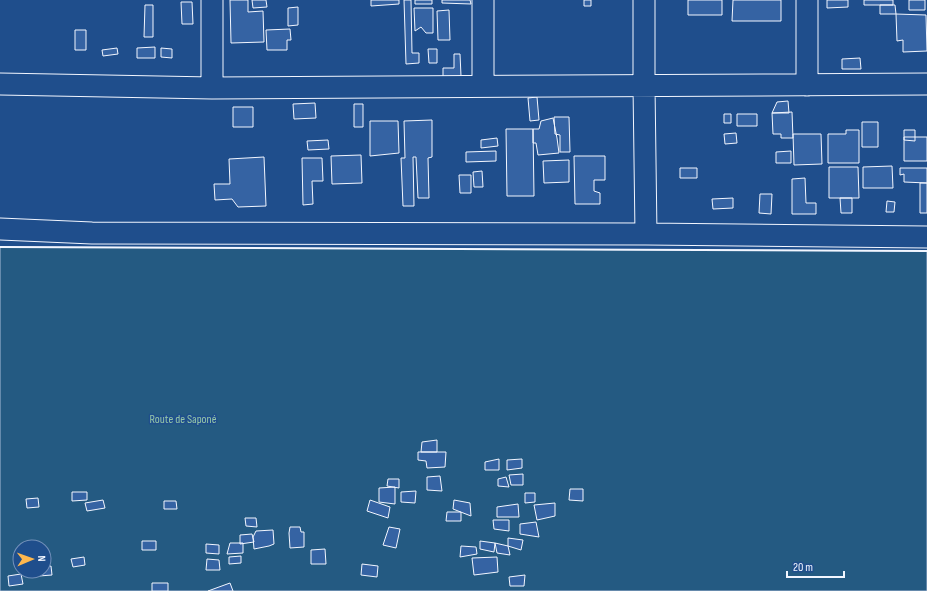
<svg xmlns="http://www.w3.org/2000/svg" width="927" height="591" font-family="'Sofia Sans Condensed',sans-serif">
  <rect width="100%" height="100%" fill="#1f4e8c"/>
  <path fill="#245a82" stroke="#a8bbd7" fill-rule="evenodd" d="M 0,247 L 927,251 L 927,591 L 0,591 ZM 20,547 L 44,547 L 44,571 L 20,571 Z"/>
  <path fill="#3563a3" stroke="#f2f6ff" d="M 230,0 L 248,0 L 248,12 L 263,11 L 264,42 L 231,43 Z
    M 252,0 L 266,0 L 267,7 L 253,8 Z
    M 371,0 L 399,0 L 399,4 L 371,6 Z
    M 404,0 L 411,0 L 412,53 L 419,53 L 419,63 L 406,64 Z
    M 415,0 L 432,0 L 432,4 L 415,4 Z
    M 442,0 L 470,0 L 471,4 L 442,3 Z
    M 584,0 L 591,0 L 591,6 L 584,6 Z
    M 688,0 L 722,0 L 722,15 L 688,15 Z
    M 733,0 L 781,0 L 781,21 L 732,21 Z
    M 827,0 L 848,0 L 848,7 L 827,8 Z
    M 864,0 L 893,0 L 893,5 L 864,5 Z
    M 909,0 L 925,0 L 925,10 L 909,10 Z
    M 181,2 L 192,2 L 193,24 L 182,24 Z
    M 145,5 L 153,5 L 153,37 L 144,37 Z
    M 880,5 L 895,5 L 896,14 L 880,14 Z
    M 298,7 L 298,25 L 288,26 L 288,8 Z
    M 414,8 L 433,8 L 433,33 L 426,33 L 421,27 L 415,31 Z
    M 449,10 L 450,40 L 438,40 L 437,11 Z
    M 896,14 L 926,15 L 927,51 L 903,52 L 903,40 L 897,41 Z
    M 290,29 L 291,40 L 287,40 L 287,50 L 267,50 L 266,30 Z
    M 75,30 L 86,30 L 86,50 L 75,50 Z
    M 155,47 L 155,58 L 137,58 L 137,48 Z
    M 117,48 L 118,54 L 103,56 L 102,50 Z
    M 161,48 L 172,49 L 172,58 L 161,57 Z
    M 428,49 L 437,49 L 437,63 L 429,63 Z
    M 454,54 L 460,54 L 461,76 L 443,77 L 443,68 L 454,68 Z
    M 860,58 L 861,69 L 842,69 L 842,59 Z
    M 537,97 L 539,120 L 530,121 L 528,98 Z
    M 788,101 L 789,113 L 772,113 L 777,102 Z
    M 315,103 L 316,118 L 294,119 L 293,104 Z
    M 354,104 L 363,104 L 363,127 L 354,127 Z
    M 233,107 L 253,107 L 253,127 L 233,127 Z
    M 792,112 L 793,138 L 781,138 L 781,134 L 773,134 L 772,113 Z
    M 724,114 L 731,114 L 731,123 L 724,123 Z
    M 737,114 L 757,114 L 757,126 L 737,126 Z
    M 554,117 L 569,117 L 570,152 L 560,152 L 560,135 L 555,134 Z
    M 553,118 L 557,138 L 559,153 L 538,155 L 536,143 L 533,143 L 533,129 L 539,129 L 541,121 Z
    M 432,120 L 432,157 L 428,158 L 429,198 L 418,198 L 416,157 L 413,157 L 414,206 L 403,206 L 401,158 L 405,158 L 404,121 Z
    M 370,121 L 398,121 L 399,153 L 370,156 Z
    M 862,122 L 878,122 L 878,147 L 862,147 Z
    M 506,129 L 533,129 L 534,196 L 507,196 Z
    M 846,130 L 859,130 L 859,163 L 828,163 L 828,134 L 846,134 Z
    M 904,130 L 915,130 L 915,141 L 904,140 Z
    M 736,133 L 737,143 L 725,144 L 724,134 Z
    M 793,134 L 821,134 L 822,164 L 794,165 Z
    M 904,137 L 927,137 L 927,161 L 904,161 Z
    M 497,138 L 498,146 L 481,148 L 481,140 Z
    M 328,140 L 329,149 L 308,150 L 307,141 Z
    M 496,151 L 496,161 L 466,162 L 466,152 Z
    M 791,151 L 791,163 L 776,163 L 776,152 Z
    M 361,155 L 362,183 L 332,184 L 331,156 Z
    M 574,156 L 605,156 L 605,180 L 594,180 L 594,191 L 600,193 L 600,204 L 575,204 Z
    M 264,157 L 266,206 L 238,207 L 232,199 L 215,200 L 214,184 L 230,184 L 229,159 Z
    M 302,158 L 322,158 L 323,181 L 312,181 L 313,204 L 303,205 Z
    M 569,160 L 569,182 L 544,183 L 543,161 Z
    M 892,166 L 893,188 L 863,188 L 863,167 Z
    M 829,167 L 858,167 L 859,198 L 829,198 Z
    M 680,168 L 697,168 L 697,178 L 680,178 Z
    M 900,168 L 927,168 L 927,183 L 904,182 L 904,174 L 900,175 Z
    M 482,171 L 483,187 L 474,187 L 473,172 Z
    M 459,175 L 471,175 L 471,193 L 460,193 Z
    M 805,178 L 806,203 L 816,203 L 816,214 L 792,214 L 792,179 Z
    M 920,183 L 927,183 L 927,213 L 920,213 Z
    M 760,194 L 772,194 L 771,214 L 759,213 Z
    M 733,198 L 733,208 L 713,209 L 712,199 Z
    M 840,198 L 852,198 L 852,213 L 841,213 Z
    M 887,201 L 895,202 L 894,212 L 886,212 Z
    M 437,440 L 437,452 L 421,452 L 422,442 Z
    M 418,452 L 446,452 L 445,467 L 427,468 L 426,461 L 418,460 Z
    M 499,459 L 499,470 L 485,470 L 485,462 Z
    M 522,459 L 522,468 L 507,470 L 507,460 Z
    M 523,474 L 523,485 L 511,485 L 509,475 Z
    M 440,476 L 442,491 L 427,490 L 427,477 Z
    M 506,477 L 509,487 L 498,486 L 498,479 Z
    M 388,479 L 399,479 L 399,488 L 387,486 Z
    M 395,487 L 395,504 L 379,502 L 379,488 Z
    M 570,489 L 583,489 L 583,501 L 569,500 Z
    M 416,491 L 415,503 L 401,502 L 401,492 Z
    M 72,492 L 87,492 L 87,500 L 72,501 Z
    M 525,493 L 535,493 L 535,502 L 525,503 Z
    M 38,498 L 39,507 L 27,508 L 26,499 Z
    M 103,500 L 105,508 L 87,511 L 85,503 Z
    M 370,500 L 390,507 L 388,518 L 367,511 Z
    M 454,500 L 470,503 L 471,516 L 453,509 Z
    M 164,501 L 176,501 L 177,509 L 164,509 Z
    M 555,503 L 555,516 L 537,520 L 534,505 Z
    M 518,504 L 519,517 L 497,517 L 497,507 Z
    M 447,512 L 461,512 L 461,521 L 446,521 Z
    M 245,518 L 256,518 L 257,527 L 246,526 Z
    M 493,520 L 509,520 L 509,531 L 494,529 Z
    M 536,522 L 539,537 L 520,534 L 520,524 Z
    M 290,527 L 300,527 L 301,532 L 304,532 L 304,547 L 290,548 L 289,533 Z
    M 389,527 L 400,529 L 396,548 L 383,545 Z
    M 273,530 L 274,544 L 269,546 L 254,549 L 253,537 L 256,531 Z
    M 252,534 L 254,542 L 240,544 L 240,535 Z
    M 508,538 L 523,540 L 521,550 L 508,546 Z
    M 142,541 L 156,541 L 156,550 L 142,550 Z
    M 480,541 L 495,543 L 494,552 L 480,549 Z
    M 230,543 L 243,543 L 243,553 L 227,554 Z
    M 495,543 L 508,546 L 510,555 L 497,553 Z
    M 206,544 L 219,545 L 219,554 L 206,553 Z
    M 461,546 L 476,547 L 477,554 L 460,557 Z
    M 325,549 L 326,564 L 311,564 L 311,550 Z
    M 241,556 L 241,563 L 229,564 L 229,557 Z
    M 84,557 L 85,565 L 73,567 L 71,559 Z
    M 497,557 L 498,572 L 474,575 L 472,558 Z
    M 207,559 L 219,560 L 220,570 L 206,570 Z
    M 362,564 L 378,566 L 377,577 L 361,575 Z
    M 51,566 L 52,575 L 39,576 L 38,571 L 44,571 L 44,567 Z
    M 21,574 L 23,584 L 9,586 L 8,576 Z
    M 525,575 L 524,586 L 510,586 L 509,577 Z
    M 152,583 L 168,583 L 168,591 L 152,591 Z
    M 230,583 L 233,591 L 208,591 Z"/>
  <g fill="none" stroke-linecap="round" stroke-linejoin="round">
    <defs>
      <path id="minor" d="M 212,0 L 212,88
        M 483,0 L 483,86
        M 644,0 L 644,86 L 646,234
        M 807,0 L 807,85
        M 0,84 L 212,88 L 927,84
        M 0,229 L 92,233 L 646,234 L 927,237"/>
    </defs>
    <use href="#minor" stroke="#f2f6ff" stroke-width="23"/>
    <use href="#minor" stroke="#1f4e8c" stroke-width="21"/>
    <path stroke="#f2f6ff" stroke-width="2" d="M 0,247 L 927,251"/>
  </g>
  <g text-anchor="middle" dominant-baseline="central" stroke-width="3" stroke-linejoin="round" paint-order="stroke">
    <g font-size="12" fill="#97c8a6" stroke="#1f4e8c">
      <text x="183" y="419">Route de Saponé</text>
    </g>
  </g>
  <g transform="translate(32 559) rotate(88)"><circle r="19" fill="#1f4e8c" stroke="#7391ba"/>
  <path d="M0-3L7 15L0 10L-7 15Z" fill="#ffb74d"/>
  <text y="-6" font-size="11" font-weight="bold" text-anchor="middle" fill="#f2f6ff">N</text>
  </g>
  <path d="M787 571v6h57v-6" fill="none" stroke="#f2f6ff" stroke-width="2"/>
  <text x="793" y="571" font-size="12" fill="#f2f6ff" stroke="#1f4e8c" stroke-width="3" paint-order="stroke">20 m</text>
</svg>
